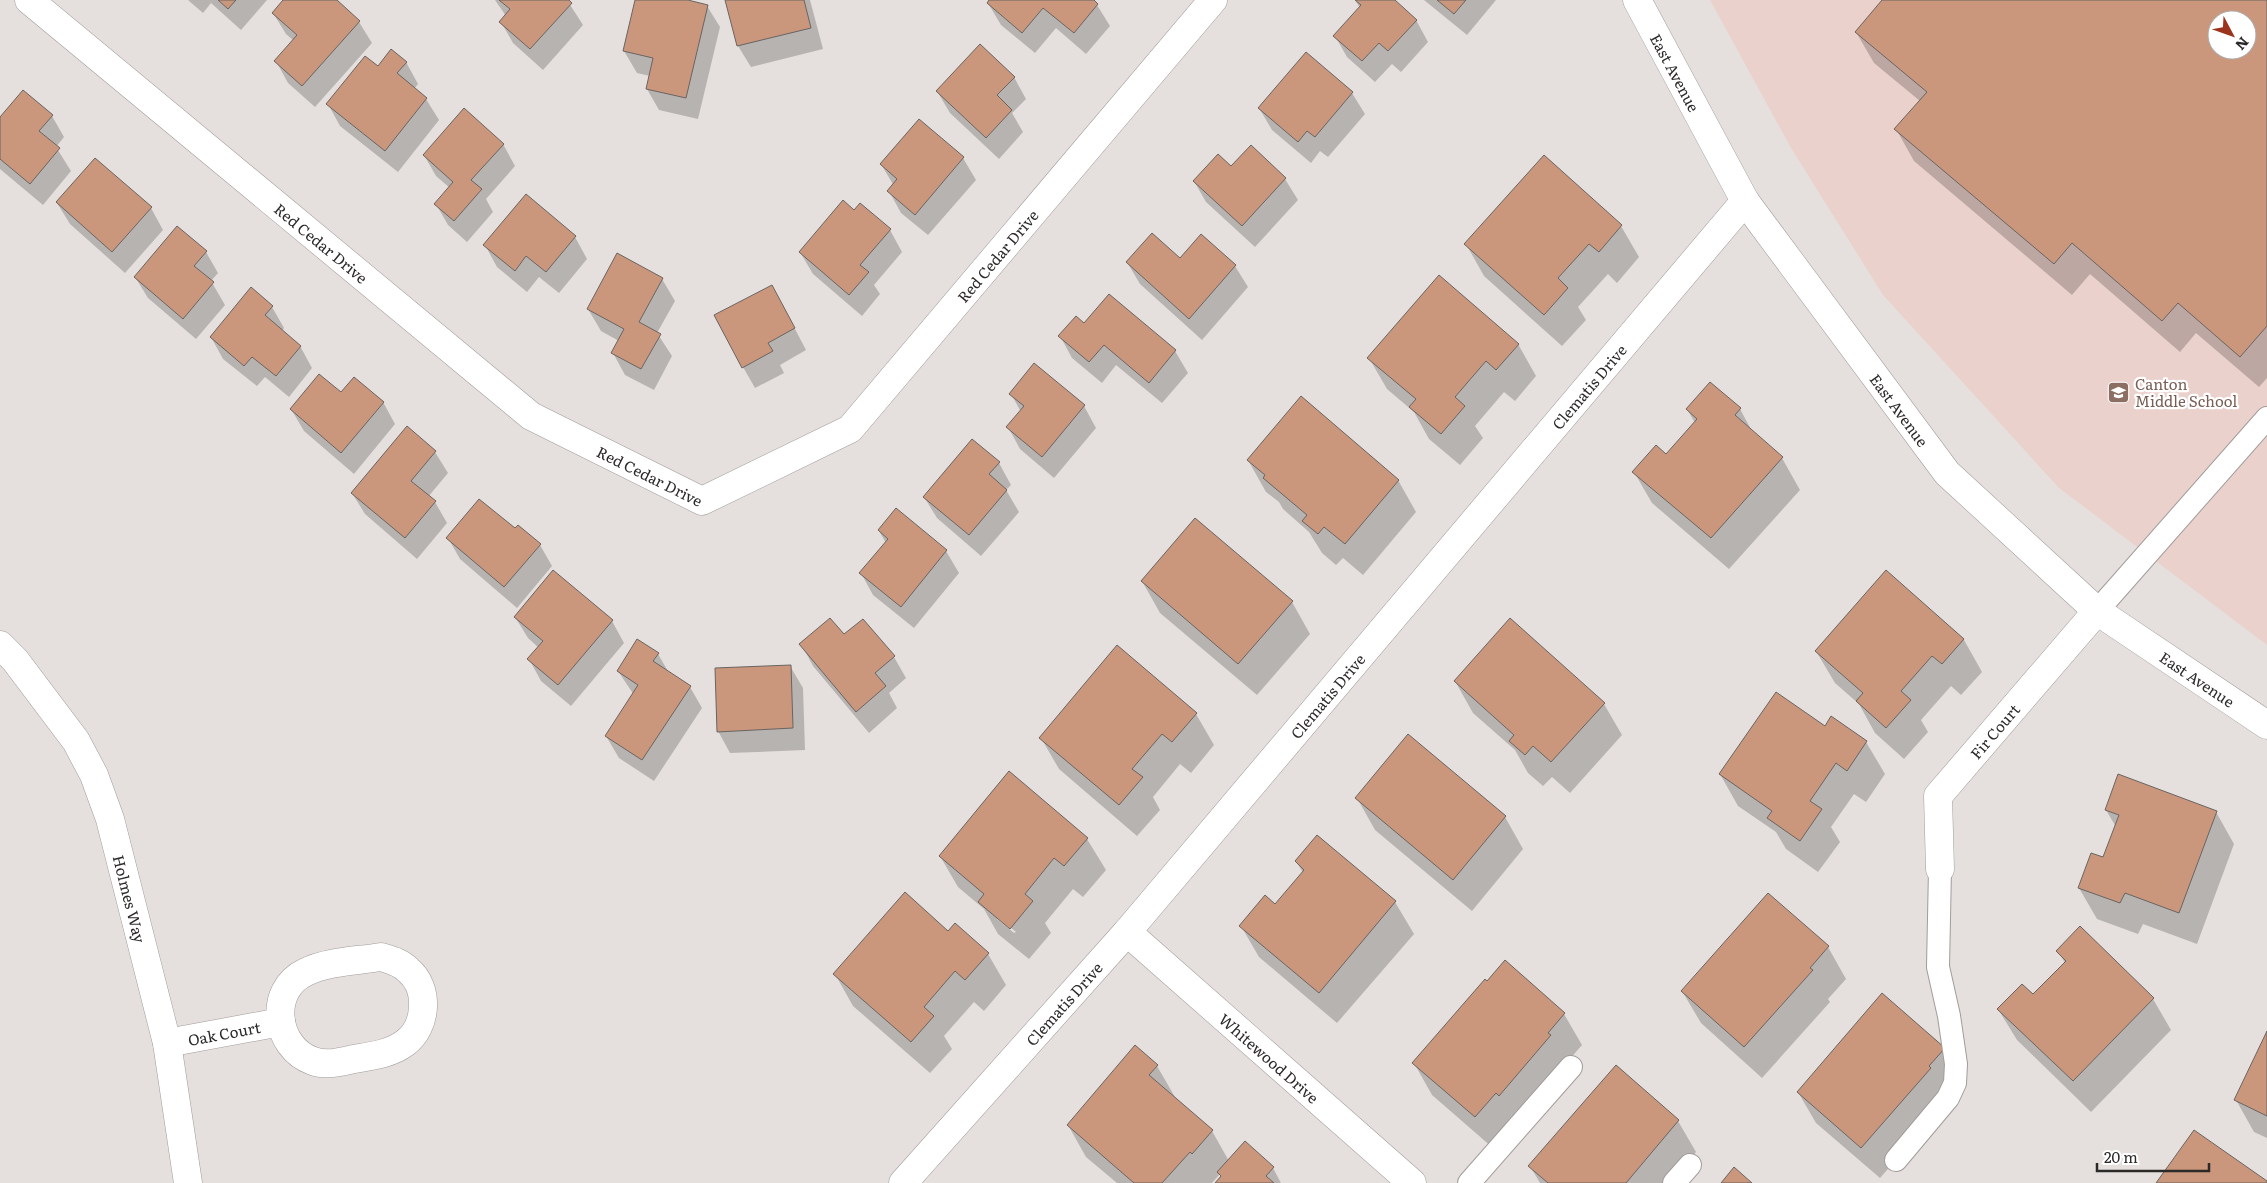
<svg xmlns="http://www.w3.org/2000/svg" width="2267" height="1183" font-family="Literata,serif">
  <rect width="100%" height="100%" fill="#e5e0dd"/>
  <path fill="#ebd1cc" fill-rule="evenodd" d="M 1710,0 L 2267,0 L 2267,645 L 2059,488 L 1883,295 L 1791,148 ZM 2217,20 L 2247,20 L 2247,50 L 2217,50 Z"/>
  <path fill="#0003" fill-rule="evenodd" d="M 188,0 L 267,0 L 241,30 L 211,3 L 203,13 Z
    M 285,0 L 335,0 L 359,22 L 372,43 L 315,107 L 288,83 L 276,61 L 294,41 L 286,34 L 273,13 Z
    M 495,0 L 567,0 L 583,25 L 543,70 L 513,43 L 501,22 L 506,16 Z
    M 636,0 L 682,0 L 707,6 L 720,27 L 698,119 L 659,110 L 647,89 L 650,76 L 637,73 L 624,51 Z
    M 727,0 L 810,0 L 823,49 L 751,67 L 738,46 Z
    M 991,0 L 1092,0 L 1097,5 L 1110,26 L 1086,54 L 1056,28 L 1035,53 L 1001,25 L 988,3 Z
    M 1355,0 L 1393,0 L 1416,20 L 1428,42 L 1401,72 L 1392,64 L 1375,82 L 1347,57 L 1335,36 L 1360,8 Z
    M 1424,0 L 1496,0 L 1467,35 Z
    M 1884,0 L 2267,0 L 2267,378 L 2259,387 L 2196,333 L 2180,352 L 2090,274 L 2072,295 L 1914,161 L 1896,129 L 1920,101 L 1874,63 L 1856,32 ZM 2217,20 L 2247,20 L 2247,50 L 2217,50 Z
    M 406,62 L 418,84 L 414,89 L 426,99 L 439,120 L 398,172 L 340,126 L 328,104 L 378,68 Z
    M 1014,77 L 1026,99 L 1012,113 L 1023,132 L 999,159 L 950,113 L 937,91 Z
    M 1352,93 L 1365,114 L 1328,157 L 1320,151 L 1311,163 L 1272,130 L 1259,108 Z
    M 52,116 L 64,137 L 56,147 L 71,171 L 43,205 L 0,169 L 0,119 Z
    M 919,120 L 963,158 L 976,180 L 928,235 L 901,213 L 889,191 L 894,186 L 881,164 Z
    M 503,144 L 515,166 L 486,199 L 493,212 L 467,242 L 448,225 L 436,204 L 450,188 L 436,176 L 424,155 Z
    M 1251,147 L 1285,179 L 1298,200 L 1255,247 L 1206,202 L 1194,181 L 1231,168 Z
    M 95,159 L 151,208 L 163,230 L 125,273 L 70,224 L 57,203 Z
    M 526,196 L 575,237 L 587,259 L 559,293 L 539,277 L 527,292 L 497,267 L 485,245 Z
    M 854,212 L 890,230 L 902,252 L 874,285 L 880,294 L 862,316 L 813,274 L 800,252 Z
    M 1621,226 L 1639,257 L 1617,283 L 1608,274 L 1578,307 L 1586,320 L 1562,346 L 1484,276 L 1466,244 Z
    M 1202,236 L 1235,266 L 1248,287 L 1202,340 L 1140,284 L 1127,262 L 1180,259 Z
    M 206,252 L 218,273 L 211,281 L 225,305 L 196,339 L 148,298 L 135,277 Z
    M 618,255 L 662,279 L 675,301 L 657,333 L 672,356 L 654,390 L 625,375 L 613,353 L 619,341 L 601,331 L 588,309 Z
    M 1109,296 L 1175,351 L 1188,373 L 1162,403 L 1116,365 L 1102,383 L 1072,358 L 1060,336 L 1084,325 Z
    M 272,307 L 284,328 L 282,331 L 300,346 L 312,368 L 289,397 L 265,377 L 257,386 L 223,359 L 211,337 Z
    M 784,308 L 806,350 L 780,365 L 784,373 L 755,388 L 743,367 Z
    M 1518,344 L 1536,376 L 1515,401 L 1504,392 L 1475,426 L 1483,438 L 1460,465 L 1429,439 L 1414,412 L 1387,389 L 1369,358 Z
    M 341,394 L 383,402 L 395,424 L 354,474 L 304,431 L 291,409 Z
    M 1011,394 L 1084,406 L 1096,428 L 1054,478 L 1020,449 L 1008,427 L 1021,412 Z
    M 1687,409 L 1740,409 L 1753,433 L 1782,458 L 1800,490 L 1729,569 L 1652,503 L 1634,472 L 1667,456 L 1695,423 Z
    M 407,427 L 435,452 L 448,473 L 428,497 L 435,502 L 447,523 L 417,559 L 365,514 L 352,493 Z
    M 1248,460 L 1398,480 L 1416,512 L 1363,575 L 1343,558 L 1336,565 L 1322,553 L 1309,532 L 1283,509 L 1279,502 L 1266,492 Z
    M 999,463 L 1011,485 L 1006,490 L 1019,512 L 981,556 L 937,518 L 924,497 Z
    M 896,510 L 946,551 L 959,573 L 914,628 L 873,595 L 861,573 L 886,543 L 879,531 Z
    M 515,530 L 540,545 L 552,566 L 517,608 L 460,559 L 448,538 Z
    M 1886,572 L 1964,640 L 1982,672 L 1961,695 L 1951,686 L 1921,720 L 1928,732 L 1904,759 L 1875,733 L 1859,704 L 1835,683 L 1816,651 Z
    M 1142,581 L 1292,602 L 1310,634 L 1257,695 L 1160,613 Z
    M 515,617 L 612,621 L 624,643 L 571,706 L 541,681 L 529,659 L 539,648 L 528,638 Z
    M 844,636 L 894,657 L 906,678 L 889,693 L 897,708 L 869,733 L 813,666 L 801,644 Z
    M 658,654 L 669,673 L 690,687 L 702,708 L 654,781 L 619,758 L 606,736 L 634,695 L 618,671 Z
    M 790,666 L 803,688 L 805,750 L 730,753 L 718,731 Z
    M 1455,681 L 1604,704 L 1622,735 L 1570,793 L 1552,777 L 1543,786 L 1528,773 L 1515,750 L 1473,713 Z
    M 1196,714 L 1214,745 L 1191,773 L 1180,764 L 1153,797 L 1160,810 L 1137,836 L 1059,769 L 1041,738 Z
    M 1832,718 L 1866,742 L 1885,774 L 1866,802 L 1854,794 L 1831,827 L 1840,842 L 1818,872 L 1786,849 L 1776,832 L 1738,806 L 1720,774 L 1825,727 Z
    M 1010,773 L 1087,839 L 1106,870 L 1083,897 L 1073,889 L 1045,923 L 1051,933 L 1029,959 L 998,934 L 984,909 L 958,887 L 940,856 ZM 997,916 L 1016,932 L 1014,933 L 997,919 Z
    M 1357,798 L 1505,817 L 1523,849 L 1472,911 L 1375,830 Z
    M 2106,810 L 2216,812 L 2234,844 L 2197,944 L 2143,924 L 2138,934 L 2097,919 L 2079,888 L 2103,859 L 2116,827 Z
    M 1318,836 L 1395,902 L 1414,934 L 1337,1023 L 1259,957 L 1241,926 L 1276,906 L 1303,873 L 1296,861 Z
    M 949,932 L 988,954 L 1006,985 L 984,1011 L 974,1002 L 944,1036 L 952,1049 L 930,1073 L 853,1006 L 835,974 Z
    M 1828,947 L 1846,979 L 1828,999 L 1830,1002 L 1762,1078 L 1701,1023 L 1682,991 Z
    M 2058,951 L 2153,999 L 2171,1030 L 2091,1112 L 2017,1040 L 1998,1009 L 2033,996 L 2065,963 Z
    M 1505,962 L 1564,1014 L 1582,1045 L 1493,1148 L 1432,1095 L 1414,1063 Z
    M 2267,1034 L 2267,1138 L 2254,1132 L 2236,1100 Z
    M 1944,1048 L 1948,1100 L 1880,1178 L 1816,1123 L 1798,1092 Z
    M 1157,1066 L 1175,1097 L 1212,1131 L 1229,1161 L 1273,1168 L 1281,1183 L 1217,1183 L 1222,1178 L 1220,1174 L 1212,1183 L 1117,1183 L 1086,1157 L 1068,1125 Z
    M 1678,1121 L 1696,1152 L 1670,1183 L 1540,1183 L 1530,1166 Z"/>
  <path fill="#ca977d" stroke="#696462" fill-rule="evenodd" d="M 218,0 L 236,0 L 228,9 Z
    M 283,0 L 337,0 L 360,21 L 302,86 L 274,61 L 297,35 L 272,13 Z
    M 499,0 L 569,0 L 572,3 L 530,49 L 499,22 L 510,9 Z
    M 635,0 L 688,0 L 708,5 L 686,98 L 646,89 L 653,58 L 623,51 Z
    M 725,0 L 804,0 L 811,28 L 737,46 Z
    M 989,0 L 1094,0 L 1098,4 L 1074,33 L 1043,8 L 1022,33 L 987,3 Z
    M 1355,0 L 1395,0 L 1417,20 L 1388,51 L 1379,43 L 1362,61 L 1333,36 L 1361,5 Z
    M 1437,0 L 1466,0 L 1454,14 Z
    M 1882,0 L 2267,0 L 2267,326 L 2240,357 L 2178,303 L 2162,321 L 2072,243 L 2054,264 L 1894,129 L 1927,92 L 1855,32 ZM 2217,20 L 2247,20 L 2247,50 L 2217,50 Z
    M 980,44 L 1015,77 L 997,95 L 1012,110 L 986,138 L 936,91 Z
    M 391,49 L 407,62 L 397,73 L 427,98 L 385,151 L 326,104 L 365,56 L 378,66 Z
    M 1306,52 L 1353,92 L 1315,137 L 1307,131 L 1298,142 L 1258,108 Z
    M 23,90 L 53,115 L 39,131 L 60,148 L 30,184 L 0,159 L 0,117 Z
    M 464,108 L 504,144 L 471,180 L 482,189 L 454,221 L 434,204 L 453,182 L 423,155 Z
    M 919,119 L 964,157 L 915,215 L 887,191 L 897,179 L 880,164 Z
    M 1251,145 L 1286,178 L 1242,226 L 1193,181 L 1218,154 L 1231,166 Z
    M 1544,155 L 1622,225 L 1599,252 L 1589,244 L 1558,278 L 1568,288 L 1544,315 L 1464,244 Z
    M 95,158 L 152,207 L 112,252 L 56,202 Z
    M 526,194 L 576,236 L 546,272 L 526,256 L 515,271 L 483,245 Z
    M 843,200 L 854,210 L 860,203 L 891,229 L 860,265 L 869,272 L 849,295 L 799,252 Z
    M 177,226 L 207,251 L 194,266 L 214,282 L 183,319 L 134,277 Z
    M 1152,233 L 1180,258 L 1201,234 L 1236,265 L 1189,319 L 1126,262 Z
    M 617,253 L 663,278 L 639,322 L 661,334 L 641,369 L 611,353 L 624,329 L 587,309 Z
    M 1439,275 L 1519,344 L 1496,370 L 1486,361 L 1455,397 L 1465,406 L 1441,434 L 1409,407 L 1416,399 L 1367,358 Z
    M 772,285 L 795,328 L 768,343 L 773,351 L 742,368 L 714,315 Z
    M 251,287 L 273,306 L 265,315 L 301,346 L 276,376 L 252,357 L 244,366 L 210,337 Z
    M 1109,294 L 1176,350 L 1149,383 L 1104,345 L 1089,362 L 1058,336 L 1076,316 L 1084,323 Z
    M 1034,363 L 1085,405 L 1042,457 L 1006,427 L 1024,406 L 1009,394 Z
    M 319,374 L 341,392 L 354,377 L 384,402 L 341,453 L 290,409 Z
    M 1710,382 L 1741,408 L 1735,415 L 1783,457 L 1711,538 L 1632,472 L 1656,445 L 1666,454 L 1697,419 L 1686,409 Z
    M 1301,396 L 1399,480 L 1345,544 L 1324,527 L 1318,534 L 1302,521 L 1307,515 L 1263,478 L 1265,475 L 1247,460 Z
    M 407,426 L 436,451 L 411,481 L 436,501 L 405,538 L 351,493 Z
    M 972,439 L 1000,462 L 989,474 L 1007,490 L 969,535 L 923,497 Z
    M 479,499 L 515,528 L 518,525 L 541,544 L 504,587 L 446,538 Z
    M 896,508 L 947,550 L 901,607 L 859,573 L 888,539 L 878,530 Z
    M 1195,518 L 1293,601 L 1238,664 L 1141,581 Z
    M 553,570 L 613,620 L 558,685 L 527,659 L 543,641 L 514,617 Z
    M 1886,570 L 1964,639 L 1942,664 L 1932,656 L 1901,691 L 1911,700 L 1886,728 L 1856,701 L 1863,693 L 1815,651 Z
    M 830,618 L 844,634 L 863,619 L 895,656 L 875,673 L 886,686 L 856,712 L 799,644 Z
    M 1510,618 L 1605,703 L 1551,762 L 1533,746 L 1525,755 L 1509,741 L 1514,735 L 1454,681 Z
    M 637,639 L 659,653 L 653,661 L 691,686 L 642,760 L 605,736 L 638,685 L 617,671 Z
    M 1117,645 L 1197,713 L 1172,742 L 1162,734 L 1132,769 L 1143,777 L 1119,805 L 1039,738 Z
    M 791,665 L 793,728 L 717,732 L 715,668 Z
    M 1776,692 L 1825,726 L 1831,716 L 1867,741 L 1847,771 L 1836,763 L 1810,801 L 1822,809 L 1800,841 L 1767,818 L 1772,811 L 1719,774 Z
    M 1408,734 L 1506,816 L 1453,880 L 1355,798 Z
    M 1009,771 L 1088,838 L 1064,866 L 1054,858 L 1025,894 L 1033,901 L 1010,929 L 978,902 L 984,894 L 939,856 Z
    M 2118,774 L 2217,811 L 2179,913 L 2125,893 L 2120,903 L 2078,888 L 2091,853 L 2103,857 L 2119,815 L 2105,810 Z
    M 1317,835 L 1396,901 L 1319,993 L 1239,926 L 1265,895 L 1275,904 L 1304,870 L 1295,861 Z
    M 905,892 L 948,931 L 955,923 L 989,953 L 965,980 L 955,971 L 924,1007 L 934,1016 L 911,1042 L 833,974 Z
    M 1768,893 L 1829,946 L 1810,968 L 1813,970 L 1744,1047 L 1681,991 Z
    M 2080,926 L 2154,998 L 2073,1081 L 1997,1009 L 2022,984 L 2033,994 L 2066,961 L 2056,951 Z
    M 1505,960 L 1565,1013 L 1548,1033 L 1551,1035 L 1499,1096 L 1496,1093 L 1475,1117 L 1412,1063 L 1485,979 L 1487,981 Z
    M 1882,993 L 1945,1048 L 1929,1066 L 1931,1068 L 1861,1148 L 1797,1092 Z
    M 2267,1031 L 2267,1116 L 2234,1100 Z
    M 1135,1045 L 1158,1065 L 1149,1075 L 1213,1130 L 1192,1154 L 1190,1152 L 1162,1183 L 1134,1183 L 1067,1125 Z
    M 1616,1065 L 1679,1120 L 1626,1183 L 1548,1183 L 1528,1166 Z
    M 2194,1130 L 2267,1181 L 2267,1183 L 2156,1183 Z
    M 1245,1141 L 1274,1167 L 1266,1176 L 1274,1183 L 1215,1183 L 1221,1176 L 1217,1172 Z
    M 1734,1167 L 1752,1183 L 1721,1183 Z"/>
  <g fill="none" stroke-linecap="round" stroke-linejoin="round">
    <defs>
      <path id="service" d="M 2097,611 L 2267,418
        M 1896,1160 L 1948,1098 L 1955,1083 L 1956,1064 L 1949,1016 L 1938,967 L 1940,869
        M 1469,1183 L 1571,1067
        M 1674,1183 L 1690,1165"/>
      <g id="minor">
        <path id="s1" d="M 29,0 L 531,416 L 702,501 L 850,429 L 1213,0"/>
        <path id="s2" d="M 0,645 L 15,660 L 76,741 L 94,775 L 110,819 L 167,1043 L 188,1183"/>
        <path id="s3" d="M 1940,869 L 1938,796 L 2097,611"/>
        <path id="s4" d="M 1127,932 L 1412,1183"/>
        <path d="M 381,957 C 391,960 400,962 408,970 C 430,988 427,1027 405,1043 C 390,1054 372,1056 354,1059 C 341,1062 327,1066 313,1061 C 275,1048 267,990 306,972 C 328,961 357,961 381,957 Z"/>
        <path id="s5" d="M 167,1043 L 281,1022"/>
        <path id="s6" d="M 903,1183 L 1127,932 L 1745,201"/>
      </g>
      <g id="tertiary">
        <path id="s7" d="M 1637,0 L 1745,201 L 1947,473 L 2097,611 L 2267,725"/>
      </g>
    </defs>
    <use href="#service" stroke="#a19c9a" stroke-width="24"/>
    <use href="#minor" stroke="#a19c9a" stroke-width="29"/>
    <use href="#tertiary" stroke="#a19c9a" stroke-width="29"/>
    <use href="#service" stroke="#fff" stroke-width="22"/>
    <use href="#minor" stroke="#fff" stroke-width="28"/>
    <use href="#tertiary" stroke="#fff" stroke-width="28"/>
  </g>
  <defs>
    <symbol id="school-square" viewBox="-11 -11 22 22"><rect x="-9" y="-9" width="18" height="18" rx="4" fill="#8d6e63" stroke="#fff"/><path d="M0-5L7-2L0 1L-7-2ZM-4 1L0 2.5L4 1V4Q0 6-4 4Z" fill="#fff"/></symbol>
  </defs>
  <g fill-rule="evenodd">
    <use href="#school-square" x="2106" y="380" width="25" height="25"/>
  </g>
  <g text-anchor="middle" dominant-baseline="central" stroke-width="4.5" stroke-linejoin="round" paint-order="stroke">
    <g font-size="15" fill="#2c2a29" stroke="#fff">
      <text stroke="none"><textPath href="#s7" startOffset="82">East Avenue</textPath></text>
      <text stroke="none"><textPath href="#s1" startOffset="380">Red Cedar Drive</textPath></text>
      <text stroke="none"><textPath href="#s1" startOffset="1235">Red Cedar Drive</textPath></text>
      <text stroke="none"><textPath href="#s6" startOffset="1051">Clematis Drive</textPath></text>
      <text stroke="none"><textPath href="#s7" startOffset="488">East Avenue</textPath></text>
      <text stroke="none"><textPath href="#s1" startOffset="785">Red Cedar Drive</textPath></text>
      <text stroke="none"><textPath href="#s7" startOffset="892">East Avenue</textPath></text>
      <text stroke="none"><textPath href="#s6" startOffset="646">Clematis Drive</textPath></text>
      <text stroke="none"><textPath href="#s3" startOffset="159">Fir Court</textPath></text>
      <text stroke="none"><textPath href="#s2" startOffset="290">Holmes Way</textPath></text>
      <text stroke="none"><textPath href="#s6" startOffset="241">Clematis Drive</textPath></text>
      <text stroke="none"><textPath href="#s5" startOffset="58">Oak Court</textPath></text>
      <text stroke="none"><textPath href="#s4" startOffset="190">Whitewood Drive</textPath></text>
    </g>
    <g font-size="15" fill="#785e54" stroke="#fff" text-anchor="start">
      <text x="2135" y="383">Canton<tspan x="2135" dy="17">Middle School</tspan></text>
    </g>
  </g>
  <g transform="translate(2232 35) rotate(131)"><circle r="24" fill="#ffffff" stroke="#abaaa9"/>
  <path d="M0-4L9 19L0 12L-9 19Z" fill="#9c331d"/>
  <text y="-8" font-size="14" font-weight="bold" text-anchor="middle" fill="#2c2a29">N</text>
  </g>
  <path d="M2097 1163v8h112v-8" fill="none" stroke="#2c2a29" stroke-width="2.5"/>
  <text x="2104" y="1163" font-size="15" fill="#2c2a29" stroke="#ffffff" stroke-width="4" paint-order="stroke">20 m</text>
</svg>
